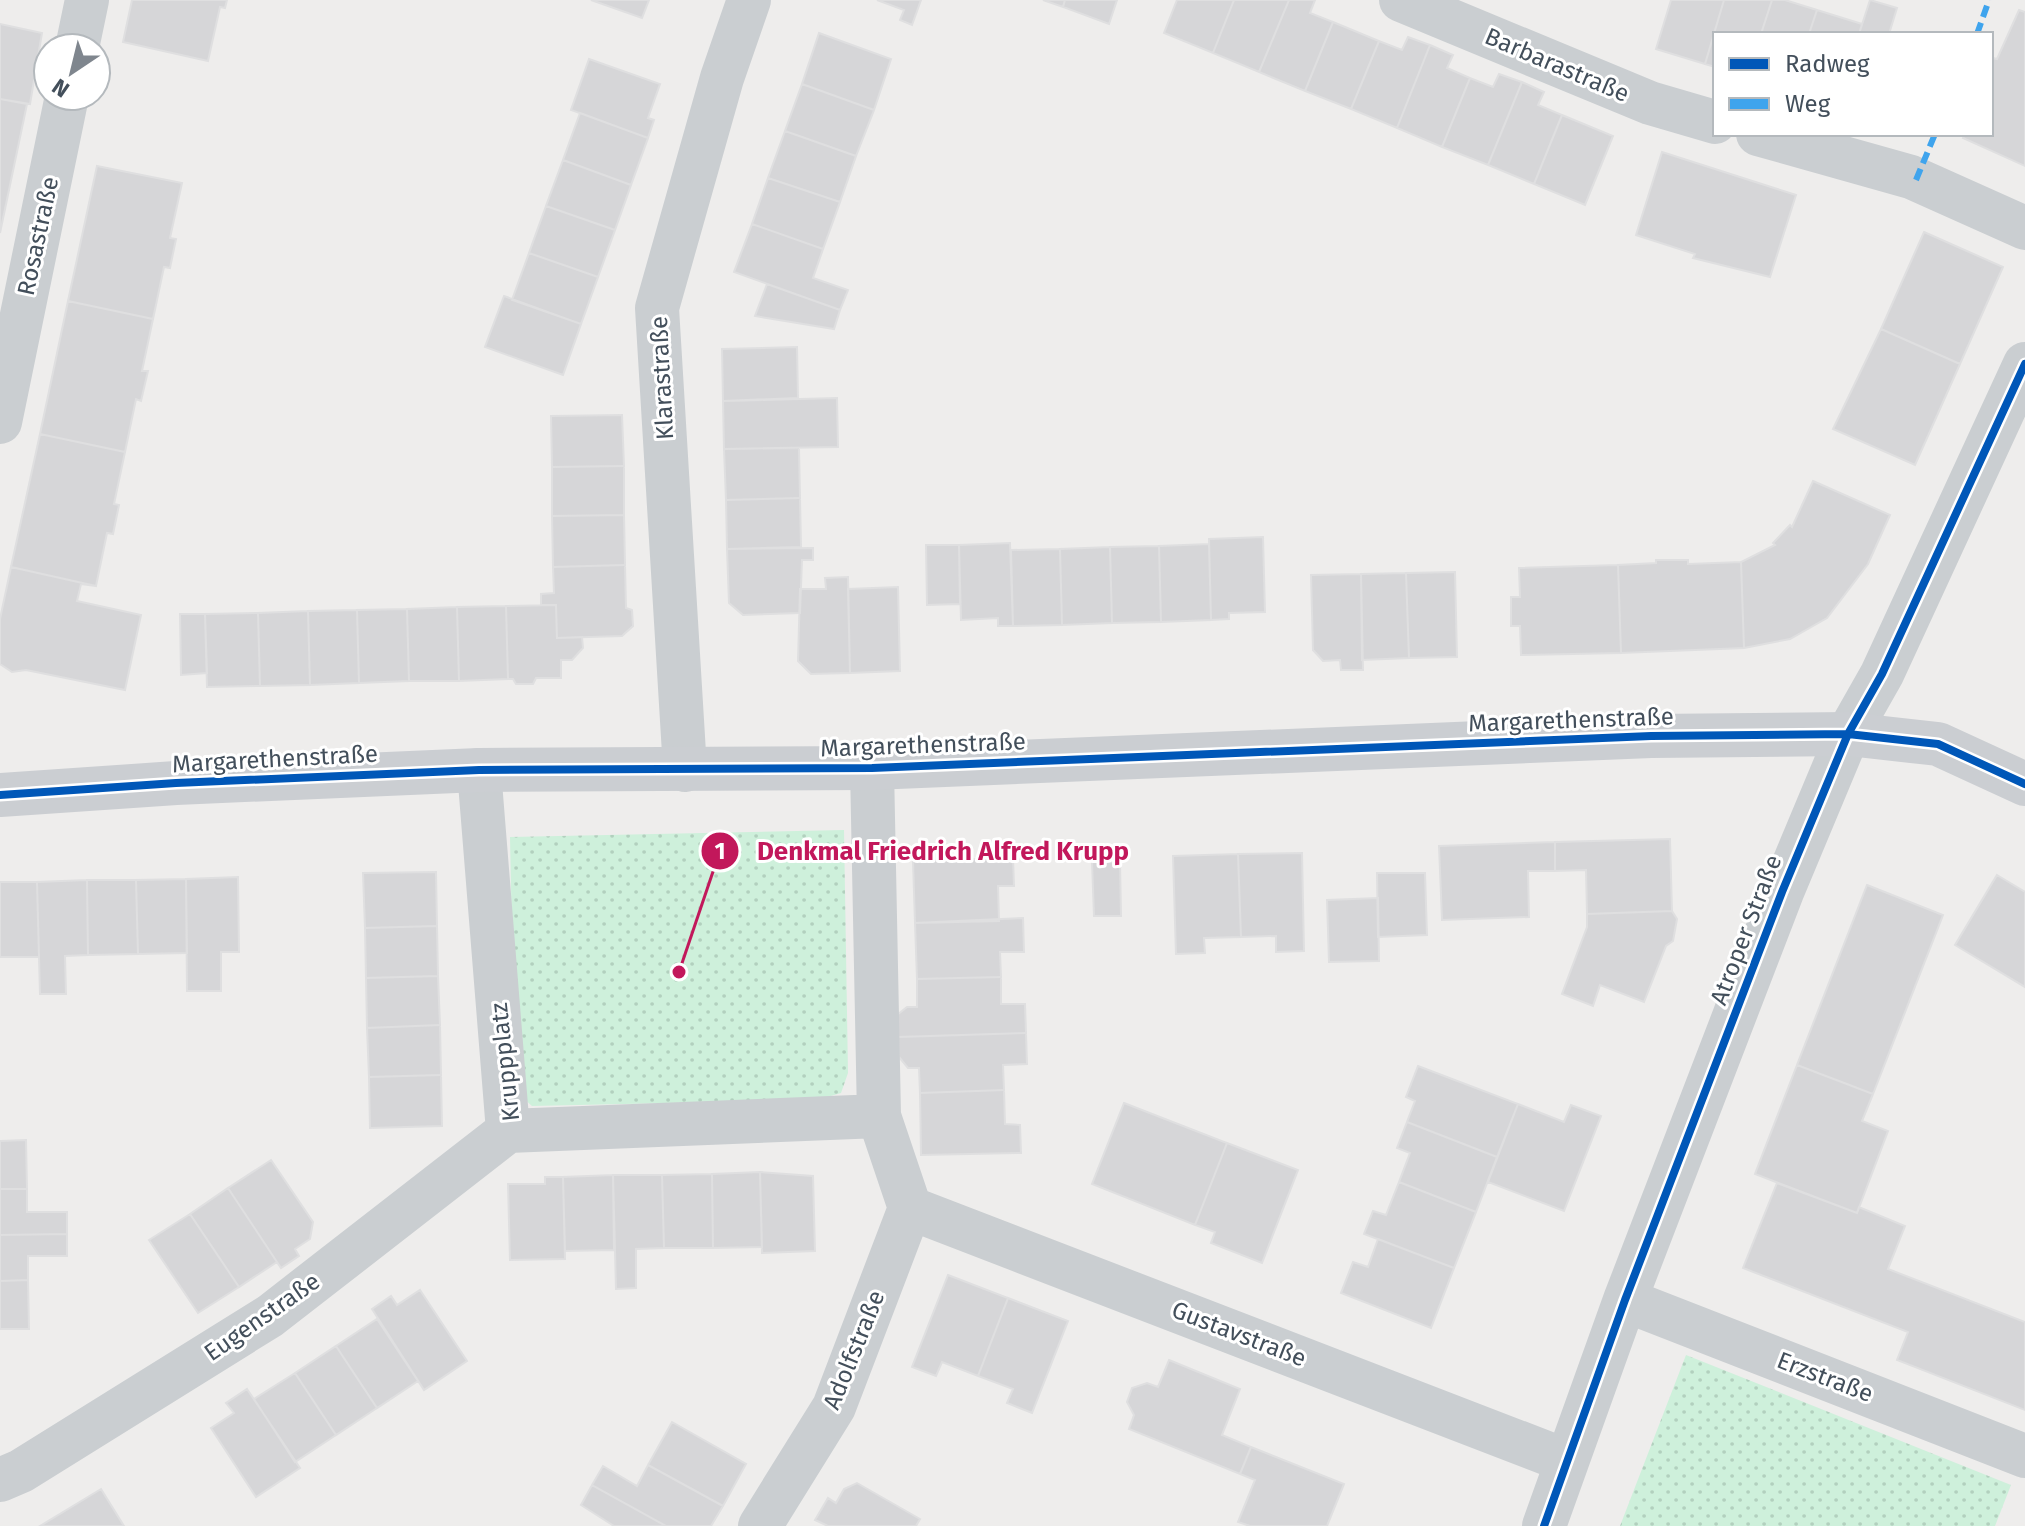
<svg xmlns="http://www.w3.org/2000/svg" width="2025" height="1526" font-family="'Fira Sans',sans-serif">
  <defs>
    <pattern id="green-dots" width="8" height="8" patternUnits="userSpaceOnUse" patternTransform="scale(2)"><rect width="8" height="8" fill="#cef0db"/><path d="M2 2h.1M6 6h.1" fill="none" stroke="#b2d0be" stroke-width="1.8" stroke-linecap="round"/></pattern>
  </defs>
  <rect width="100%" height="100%" fill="#eeedec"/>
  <path fill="url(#green-dots)" d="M 844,830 L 848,1073 L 841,1093 L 817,1100 L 532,1106 L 515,1091 L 510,837 Z
    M 1686,1355 L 2011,1485 L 1995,1526 L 1620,1526 Z"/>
  <path fill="#d6d6d8" stroke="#dfdfe0" stroke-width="2" d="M 132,0 L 227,0 L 225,8 L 220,7 L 208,61 L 123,42 Z
    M 591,0 L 649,0 L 642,18 Z
    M 877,0 L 921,0 L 912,25 L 900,20 L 904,10 Z
    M 1043,0 L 1065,0 L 1063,7 Z
    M 1065,0 L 1117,0 L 1109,24 L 1063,7 Z
    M 1177,0 L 1234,0 L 1213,53 L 1164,33 Z
    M 1234,0 L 1289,0 L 1259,72 L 1213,53 Z
    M 1289,0 L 1315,0 L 1310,13 L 1333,22 L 1305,91 L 1259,72 Z
    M 1671,0 L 1724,0 L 1705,64 L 1656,49 Z
    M 1724,0 L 1772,0 L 1761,34 L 1715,34 L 1715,67 L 1705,64 Z
    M 1772,0 L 1785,0 L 1817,10 L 1809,34 L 1761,34 Z
    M 1870,0 L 1897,8 L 1889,34 L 1859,34 Z
    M 1817,10 L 1862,24 L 1859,34 L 1809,34 Z
    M 2019,10 L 2025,12 L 2025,166 L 1963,138 L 1965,134 L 1991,134 L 1991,63 L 1993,58 L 1997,59 Z
    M 1333,22 L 1379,41 L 1351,109 L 1305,91 Z
    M 0,24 L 42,33 L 30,104 L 0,99 Z
    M 819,33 L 891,59 L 874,110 L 802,84 Z
    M 1408,37 L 1430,45 L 1397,128 L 1351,109 L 1379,41 L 1402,50 Z
    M 1430,45 L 1453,55 L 1447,68 L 1470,78 L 1442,147 L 1397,128 Z
    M 589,59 L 660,84 L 648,118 L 654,120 L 648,138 L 571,110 Z
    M 1499,74 L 1522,82 L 1488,165 L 1442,147 L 1470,78 L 1493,87 Z
    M 1522,82 L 1544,92 L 1538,105 L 1562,115 L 1534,184 L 1488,165 Z
    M 802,84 L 874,110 L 856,156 L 785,131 Z
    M 0,99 L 27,104 L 0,233 Z
    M 580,113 L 648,138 L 631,185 L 563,160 Z
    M 1562,115 L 1613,136 L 1585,205 L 1534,184 Z
    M 785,131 L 856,156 L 840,202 L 768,178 Z
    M 1662,152 L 1796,195 L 1770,277 L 1693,258 L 1695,254 L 1636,235 Z
    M 563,160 L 631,185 L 615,230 L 546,206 Z
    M 97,166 L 182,183 L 170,238 L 176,239 L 170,268 L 164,267 L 153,319 L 68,301 Z
    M 768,178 L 840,202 L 823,249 L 752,224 Z
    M 546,206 L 615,230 L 598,277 L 529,253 Z
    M 752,224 L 823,249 L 813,278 L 848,290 L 840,310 L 734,272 Z
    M 1924,232 L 2003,267 L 1960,364 L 1881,329 Z
    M 529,253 L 598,277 L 581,324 L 512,300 Z
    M 767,284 L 840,310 L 834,329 L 755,316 Z
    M 504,296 L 581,324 L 563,375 L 485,347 Z
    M 68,301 L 153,319 L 142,371 L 148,371 L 141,401 L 136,399 L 125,452 L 40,434 Z
    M 1881,329 L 1960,364 L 1915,465 L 1833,429 Z
    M 797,347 L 798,398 L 723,401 L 722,349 Z
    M 837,398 L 838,447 L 724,449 L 723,401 Z
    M 622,415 L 624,466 L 552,467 L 551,416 Z
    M 40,434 L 125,452 L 114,504 L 119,505 L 113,534 L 107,533 L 96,586 L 11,567 Z
    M 799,448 L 800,498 L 726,500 L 724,449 Z
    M 624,466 L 624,515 L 552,516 L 552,467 Z
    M 1813,481 L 1890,515 L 1868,564 L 1827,618 L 1790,639 L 1744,648 L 1741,562 L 1775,545 L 1773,543 L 1790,525 L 1792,527 Z
    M 800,498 L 801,547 L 727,549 L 726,500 Z
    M 624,515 L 625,565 L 553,567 L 552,516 Z
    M 1263,537 L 1265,612 L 1229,613 L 1229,619 L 1211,620 L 1209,539 Z
    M 1010,543 L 1013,626 L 998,626 L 998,618 L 961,620 L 959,545 Z
    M 1209,544 L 1211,620 L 1161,622 L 1159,546 Z
    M 926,545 L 959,545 L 960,604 L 927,605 Z
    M 1159,546 L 1161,622 L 1112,623 L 1110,547 Z
    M 1110,547 L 1112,623 L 1062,625 L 1060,549 Z
    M 813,548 L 813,560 L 802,560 L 800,613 L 743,615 L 729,603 L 727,549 Z
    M 1060,549 L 1062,625 L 1013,626 L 1011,550 Z
    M 1656,560 L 1688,560 L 1688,564 L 1741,562 L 1744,648 L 1621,653 L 1618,565 L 1656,563 Z
    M 625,565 L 626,608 L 632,610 L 633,626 L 622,636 L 557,638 L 556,605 L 541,605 L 541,594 L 554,593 L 553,567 Z
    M 1618,565 L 1621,653 L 1521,655 L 1520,626 L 1511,626 L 1511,597 L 1520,597 L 1519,568 Z
    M 11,567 L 96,586 L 81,584 L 77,601 L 141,615 L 125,690 L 26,670 L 12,672 L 0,664 L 0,619 Z
    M 1455,572 L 1457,657 L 1409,658 L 1406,573 Z
    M 1406,573 L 1409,658 L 1362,660 L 1361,574 Z
    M 1361,574 L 1363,670 L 1341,670 L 1340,660 L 1323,661 L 1313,650 L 1311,575 Z
    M 848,577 L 850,673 L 811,674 L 798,661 L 800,589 L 826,589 L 825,578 Z
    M 898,587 L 900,671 L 850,673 L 848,589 Z
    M 556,605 L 557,638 L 582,637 L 583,648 L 572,660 L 561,660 L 561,678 L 536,678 L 533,684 L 516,684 L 513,679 L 508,679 L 506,606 Z
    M 506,606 L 508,679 L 459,681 L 457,607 Z
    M 457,607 L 459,681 L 409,681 L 407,609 Z
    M 407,609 L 409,681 L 359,683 L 357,610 Z
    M 357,610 L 359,683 L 310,685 L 308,611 Z
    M 308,611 L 310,685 L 260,686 L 258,613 Z
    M 258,613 L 260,686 L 207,687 L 205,614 Z
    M 180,614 L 205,614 L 207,673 L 181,675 Z
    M 1670,839 L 1672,911 L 1587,914 L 1586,870 L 1555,871 L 1555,842 Z
    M 1555,842 L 1555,871 L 1528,871 L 1529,917 L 1442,920 L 1439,846 Z
    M 1302,853 L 1304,951 L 1276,952 L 1276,936 L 1241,937 L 1238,854 Z
    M 1238,854 L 1241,937 L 1204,938 L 1205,953 L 1176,954 L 1173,856 Z
    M 1013,858 L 1014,886 L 998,886 L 999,921 L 915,923 L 913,861 Z
    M 1092,862 L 1120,862 L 1121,916 L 1094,916 Z
    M 436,872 L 437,926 L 365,928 L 363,873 Z
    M 1377,873 L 1425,873 L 1427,935 L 1378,937 Z
    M 1997,875 L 2025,892 L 2025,987 L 1955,945 Z
    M 238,877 L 239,952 L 221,952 L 221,991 L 187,991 L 186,879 Z
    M 186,879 L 187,953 L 138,954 L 136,880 Z
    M 87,880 L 136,880 L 138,954 L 88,955 Z
    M 87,880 L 88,955 L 65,956 L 66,994 L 40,994 L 37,882 Z
    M 0,882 L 37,882 L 39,957 L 0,957 Z
    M 1867,885 L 1943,915 L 1873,1094 L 1797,1065 Z
    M 1378,898 L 1379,961 L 1329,962 L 1327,900 Z
    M 1672,911 L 1677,919 L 1673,941 L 1666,946 L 1644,1002 L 1600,985 L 1593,1006 L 1562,994 L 1587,927 L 1587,914 Z
    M 1023,918 L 1024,952 L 1000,952 L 1001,977 L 917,979 L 915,923 Z
    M 437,926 L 438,976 L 366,978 L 365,928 Z
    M 438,976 L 440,1025 L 367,1028 L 366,978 Z
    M 1001,977 L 1001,1004 L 1025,1004 L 1026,1033 L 898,1037 L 897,1015 L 907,1007 L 917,1007 L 917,979 Z
    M 440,1025 L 441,1075 L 369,1077 L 367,1028 Z
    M 1026,1033 L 1027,1064 L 1003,1065 L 1004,1090 L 920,1093 L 919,1068 L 908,1068 L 899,1057 L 898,1037 Z
    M 1797,1065 L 1873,1094 L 1862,1121 L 1888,1131 L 1857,1213 L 1755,1174 Z
    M 1418,1066 L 1518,1104 L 1497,1157 L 1407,1122 L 1415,1101 L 1406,1097 Z
    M 441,1075 L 442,1126 L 370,1128 L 369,1077 Z
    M 1004,1090 L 1005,1124 L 1020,1125 L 1021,1153 L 921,1155 L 920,1093 Z
    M 1124,1103 L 1227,1143 L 1195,1225 L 1092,1184 Z
    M 1518,1104 L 1564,1122 L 1571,1105 L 1601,1116 L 1564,1211 L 1488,1182 Z
    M 1407,1122 L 1497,1157 L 1476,1212 L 1399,1182 L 1410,1153 L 1397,1148 Z
    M 26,1140 L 27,1189 L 0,1189 L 0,1141 Z
    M 1227,1143 L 1298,1170 L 1262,1263 L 1211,1243 L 1215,1232 L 1195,1225 Z
    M 271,1160 L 313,1222 L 310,1239 L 295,1249 L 299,1256 L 281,1268 L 228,1188 Z
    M 760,1172 L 762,1247 L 713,1248 L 712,1174 Z
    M 760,1172 L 813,1176 L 815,1251 L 762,1253 Z
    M 712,1174 L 713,1248 L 664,1248 L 662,1175 Z
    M 613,1175 L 614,1250 L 565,1251 L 563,1177 Z
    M 613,1175 L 662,1175 L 664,1248 L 636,1249 L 636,1288 L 616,1289 Z
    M 545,1177 L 563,1177 L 565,1259 L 510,1260 L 508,1184 L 545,1184 Z
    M 1399,1182 L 1476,1212 L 1454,1268 L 1364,1234 L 1373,1211 L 1386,1215 Z
    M 1777,1183 L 1857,1213 L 1859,1207 L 1905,1226 L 1888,1269 L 2025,1322 L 2025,1410 L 1897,1360 L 1908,1332 L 1743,1268 Z
    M 228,1188 L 277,1262 L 239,1287 L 190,1214 Z
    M 0,1189 L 27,1189 L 27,1212 L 67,1212 L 67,1234 L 0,1235 Z
    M 190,1214 L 239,1287 L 198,1313 L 149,1240 Z
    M 67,1234 L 67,1256 L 28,1256 L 28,1280 L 0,1281 L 0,1235 Z
    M 1378,1239 L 1454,1268 L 1431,1328 L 1341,1293 L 1353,1262 L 1368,1267 Z
    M 948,1275 L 1008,1298 L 978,1376 L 942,1362 L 936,1376 L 912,1367 Z
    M 28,1280 L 29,1329 L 0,1329 L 0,1281 Z
    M 420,1290 L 467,1361 L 424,1390 L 372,1309 L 391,1296 L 397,1305 Z
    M 1008,1298 L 1068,1321 L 1032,1413 L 1007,1403 L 1013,1389 L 978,1376 Z
    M 377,1319 L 418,1381 L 377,1408 L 336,1346 Z
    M 336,1346 L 377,1408 L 336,1435 L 295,1373 Z
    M 1169,1360 L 1240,1389 L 1222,1435 L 1251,1447 L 1240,1474 L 1129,1429 L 1134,1415 L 1127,1402 L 1132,1388 L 1147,1383 L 1158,1387 Z
    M 295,1373 L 336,1435 L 295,1462 L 254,1399 Z
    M 247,1389 L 300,1468 L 256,1497 L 211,1428 L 234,1413 L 226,1403 Z
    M 672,1422 L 746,1464 L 723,1506 L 648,1465 Z
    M 1251,1447 L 1344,1484 L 1327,1526 L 1250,1526 L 1238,1522 L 1255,1480 L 1240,1474 Z
    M 648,1465 L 723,1506 L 711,1526 L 666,1526 L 592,1485 L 603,1466 L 637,1486 Z
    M 857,1483 L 920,1519 L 916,1526 L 828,1526 L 815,1520 L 828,1498 L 836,1503 L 844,1489 Z
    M 592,1485 L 666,1526 L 614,1526 L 581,1505 Z
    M 101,1489 L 124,1526 L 40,1526 Z"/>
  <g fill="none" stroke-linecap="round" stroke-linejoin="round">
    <path stroke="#caced1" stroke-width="44" d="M 1401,0 L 1650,103 L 1715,122
      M 77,48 L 87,0
      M 1758,134 L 1911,177 L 2025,228
      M 0,422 L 67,96
      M 872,768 L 879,1116 L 910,1208
      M 479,770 L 508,1131 L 879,1116
      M 685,770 L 657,308 L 722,78 L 749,0
      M 910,1208 L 1567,1461
      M 1625,1300 L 2025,1456
      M 0,1480 L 21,1471 L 270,1316 L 508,1131
      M 760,1526 L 834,1407 L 910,1208
      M 1544,1526 L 1625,1300 L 1782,892 L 1848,734 L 1882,674 L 2025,364"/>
    <path stroke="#cbced2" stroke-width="44" d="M 0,795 L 176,783 L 479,770 L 872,768 L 1651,736 L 1848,734 L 1938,744 L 2025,784"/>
    <path stroke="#3fa4ed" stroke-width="6" stroke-dasharray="12 6" stroke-linecap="butt" d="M 1977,34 L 1989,0
      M 1916,180 L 1935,134"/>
    <defs>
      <path id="cycleway" d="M 0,795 L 176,783 L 479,770 L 872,768 L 1651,736 L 1848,734 L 1938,744 L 2025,784
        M 1544,1526 L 1625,1300 L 1782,892 L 1848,734 L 1882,674 L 2025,364"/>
    </defs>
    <use href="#cycleway" stroke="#fff" stroke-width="13"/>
    <use href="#cycleway" stroke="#0057b8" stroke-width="8"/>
  </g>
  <g text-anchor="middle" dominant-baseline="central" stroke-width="6" stroke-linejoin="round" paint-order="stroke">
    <g font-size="24" fill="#434f5b" stroke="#fff">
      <text transform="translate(1557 65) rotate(23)">Barbarastraße</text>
      <text transform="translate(38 236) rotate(-78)">Rosastraße</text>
      <text transform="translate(662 378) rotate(-93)">Klarastraße</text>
      <text transform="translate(1571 720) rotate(-2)">Margarethenstraße</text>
      <text transform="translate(923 745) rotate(-2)">Margarethenstraße</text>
      <text transform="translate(275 759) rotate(-3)">Margarethenstraße</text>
      <text transform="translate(1746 930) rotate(-69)">Atroper Straße</text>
      <text transform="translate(505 1062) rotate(-96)">Kruppplatz</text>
      <text transform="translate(262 1317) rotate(-35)">Eugenstraße</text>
      <text transform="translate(1239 1334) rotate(21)">Gustavstraße</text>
      <text transform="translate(854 1350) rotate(-68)">Adolfstraße</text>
      <text transform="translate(1825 1377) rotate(21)">Erzstraße</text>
    </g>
  </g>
  <path fill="none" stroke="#c2185b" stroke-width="3" d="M679 972L720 851"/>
  <g fill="#c2185b" stroke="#fff" stroke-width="3">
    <circle cx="679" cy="972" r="8"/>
    <circle cx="720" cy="851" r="20"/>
  </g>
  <g font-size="24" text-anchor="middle" font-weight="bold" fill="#fff">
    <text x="720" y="859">1</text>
  </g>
  <g font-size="26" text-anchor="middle" font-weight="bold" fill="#c2185b" stroke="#fff" stroke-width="6" stroke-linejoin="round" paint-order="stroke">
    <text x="943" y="860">Denkmal Friedrich Alfred Krupp</text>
  </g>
  <rect x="1713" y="32" width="280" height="104" fill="#ffffff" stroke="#b4b9bd" stroke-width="2"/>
  <rect x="1729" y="58" width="40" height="12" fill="#0057b8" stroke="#b4b9bd" stroke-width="2"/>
  <text x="1785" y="72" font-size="24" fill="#434f5b">Radweg</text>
  <rect x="1729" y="98" width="40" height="12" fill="#3fa4ed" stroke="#b4b9bd" stroke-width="2"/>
  <text x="1785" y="112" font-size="24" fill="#434f5b">Weg</text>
  <g transform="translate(72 72) rotate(215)"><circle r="38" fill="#ffffff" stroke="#b4b9bd" stroke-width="2"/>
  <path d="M0-6L14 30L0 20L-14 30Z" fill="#7f868e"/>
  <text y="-12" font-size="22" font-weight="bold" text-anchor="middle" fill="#434f5b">N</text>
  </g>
</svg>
